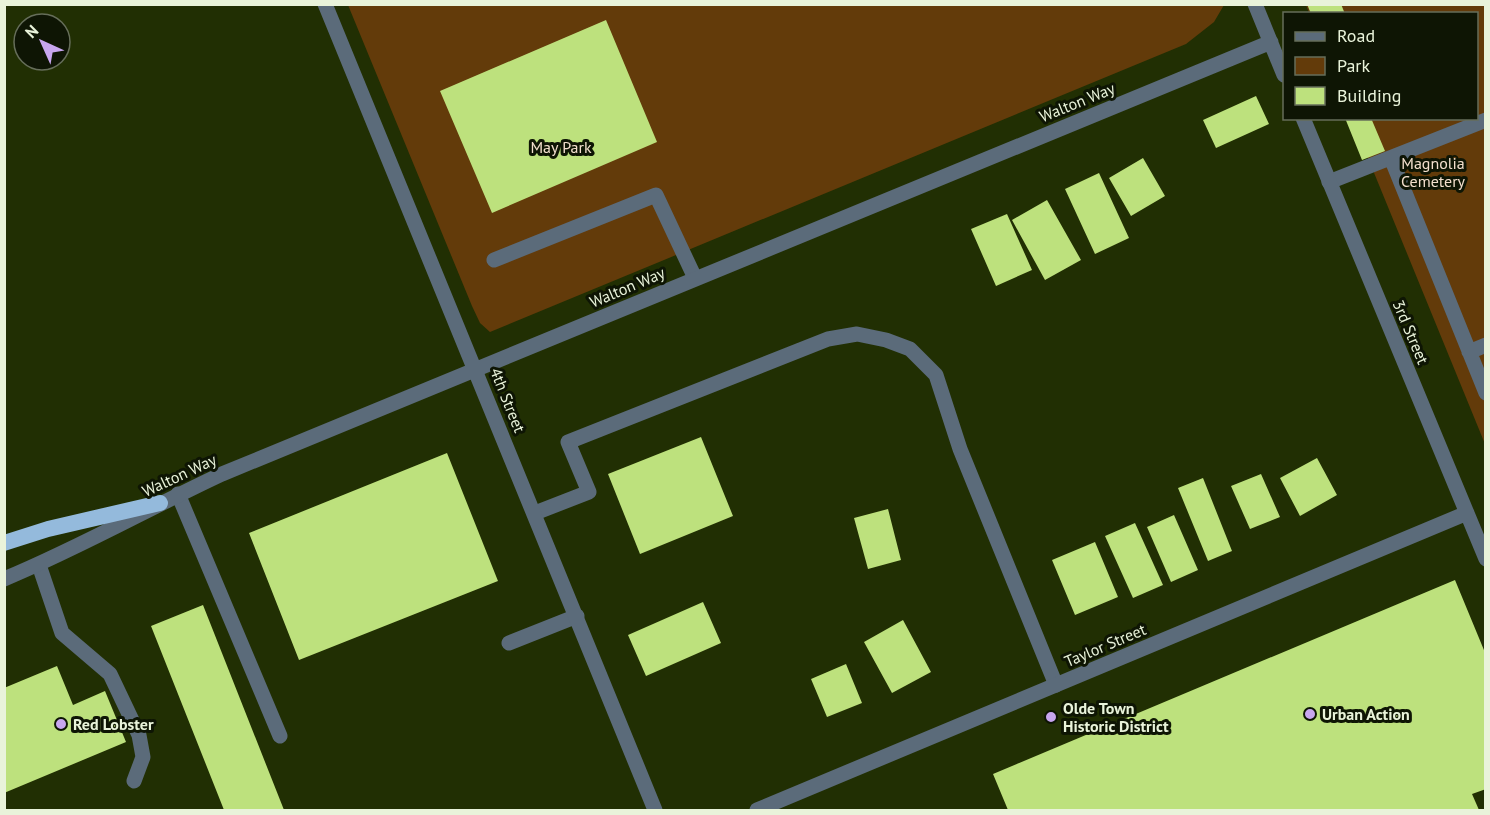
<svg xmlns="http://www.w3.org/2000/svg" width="1490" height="815" font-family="'PT Sans',sans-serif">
  <rect width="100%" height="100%" fill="#212f03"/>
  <path fill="#633b0a" d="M 348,5 L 1224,5 L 1214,22 L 1186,44 L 490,332 L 480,323 L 472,306 Z
    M 1306,5 L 1485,5 L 1485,444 L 1352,119 L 1476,118 L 1476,14 L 1309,13 Z"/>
  <path fill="#bde17d" d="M 1307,4 L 1341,4 L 1345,14 L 1311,14 Z
    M 606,20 L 657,142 L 492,213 L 440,91 Z
    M 1256,96 L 1269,124 L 1216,148 L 1203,120 Z
    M 1345,118 L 1371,118 L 1385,151 L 1362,160 Z
    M 1143,158 L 1165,196 L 1131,216 L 1109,178 Z
    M 1099,173 L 1129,238 L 1095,254 L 1065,189 Z
    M 1047,200 L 1081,260 L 1045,280 L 1012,220 Z
    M 1007,214 L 1032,270 L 996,286 L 971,229 Z
    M 701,437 L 733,516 L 640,554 L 608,474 Z
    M 447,453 L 498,581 L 299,660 L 249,533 Z
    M 1317,458 L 1337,495 L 1300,516 L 1280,478 Z
    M 1261,474 L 1280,517 L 1250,529 L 1231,486 Z
    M 1203,478 L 1232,551 L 1208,561 L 1178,488 Z
    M 888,509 L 901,560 L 868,569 L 854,518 Z
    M 1174,515 L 1198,570 L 1171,582 L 1147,527 Z
    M 1135,523 L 1163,585 L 1133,598 L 1105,536 Z
    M 1095,542 L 1118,597 L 1075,615 L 1052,560 Z
    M 1455,580 L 1486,655 L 1486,789 L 1472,794 L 1479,810 L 1008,810 L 993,774 Z
    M 703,602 L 721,643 L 646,676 L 628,635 Z
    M 203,605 L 284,810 L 224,810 L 151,626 Z
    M 903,620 L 931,672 L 892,693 L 864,642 Z
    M 846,664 L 862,703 L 827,717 L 811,679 Z
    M 57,666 L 73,705 L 105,691 L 126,742 L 4,793 L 4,688 Z"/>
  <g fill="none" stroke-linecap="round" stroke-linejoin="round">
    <path stroke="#5b6b7a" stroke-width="15" d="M 1391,158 L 1486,393
      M 1329,182 L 1486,120
      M 494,260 L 656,195 L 695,278
      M 1469,352 L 1486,345
      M 178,494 L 280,736
      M 535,513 L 589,492 L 568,442 L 828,339 L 857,334 L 886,340 L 910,349 L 936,375 L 960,449 L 1056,685
      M 39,565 L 62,633 L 110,674 L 139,735 L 143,757 L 134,781
      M 509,643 L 577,616"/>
    <path stroke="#5b6b7a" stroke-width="15" d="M 325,4 L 655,810
      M 1255,4 L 1284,75
      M 1303,118 L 1486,559
      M 4,579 C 79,548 149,508 222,474 L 1271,42
      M 757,810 L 1467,513"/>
    <path stroke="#94badc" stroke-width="16" d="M 4,543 L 48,529 L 160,503"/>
  </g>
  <g fill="#c8a6ef" stroke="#0e1504" stroke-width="2">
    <circle cx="1310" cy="714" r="6"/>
    <circle cx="1051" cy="717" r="6"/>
    <circle cx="61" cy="724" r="6"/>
  </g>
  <g text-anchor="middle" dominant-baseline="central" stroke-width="6" stroke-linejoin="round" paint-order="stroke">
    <g font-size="16" fill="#e9f3da" stroke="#0e1504">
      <text transform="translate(1077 102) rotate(-22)">Walton Way</text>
      <text transform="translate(627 287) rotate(-23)">Walton Way</text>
      <text transform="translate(1411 332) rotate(67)">3rd Street</text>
      <text transform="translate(508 400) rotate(68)">4th Street</text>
      <text transform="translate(179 475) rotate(-25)">Walton Way</text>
      <text transform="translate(1105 645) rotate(-23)">Taylor Street</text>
    </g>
    <g font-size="16" fill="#f3dfcd" stroke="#0e1504">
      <text x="561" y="147">May Park</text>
      <text x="1433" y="163">Magnolia<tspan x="1433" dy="18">Cemetery</tspan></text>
    </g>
    <g font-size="16" font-weight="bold" fill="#e9f3da" stroke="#0e1504" text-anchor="start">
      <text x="1063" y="708">Olde Town<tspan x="1063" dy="18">Historic District</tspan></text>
      <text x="1322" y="714">Urban Action</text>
      <text x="73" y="724">Red Lobster</text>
    </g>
  </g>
  <rect width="1490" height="815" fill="none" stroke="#e9f3da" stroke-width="12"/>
  <rect x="1283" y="12" width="195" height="108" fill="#0e1504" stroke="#666e5a" stroke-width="1.5"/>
  <rect x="1295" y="32" width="30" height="9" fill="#5b6b7a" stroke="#666e5a" stroke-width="1.5"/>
  <text x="1337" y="42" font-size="18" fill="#e9f3da">Road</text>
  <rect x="1295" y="57" width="30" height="18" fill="#633b0a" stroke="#666e5a" stroke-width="1.5"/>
  <text x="1337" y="72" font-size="18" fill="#e9f3da">Park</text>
  <rect x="1295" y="87" width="30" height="18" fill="#bde17d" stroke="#666e5a" stroke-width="1.5"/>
  <text x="1337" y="102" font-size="18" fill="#e9f3da">Building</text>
  <g transform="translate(42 42) rotate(315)"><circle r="28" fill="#0e1504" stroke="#666e5a" stroke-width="1.5"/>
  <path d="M0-4.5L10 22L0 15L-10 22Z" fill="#c8a6ef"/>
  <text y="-9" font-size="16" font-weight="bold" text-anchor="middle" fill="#e9f3da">N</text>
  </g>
</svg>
